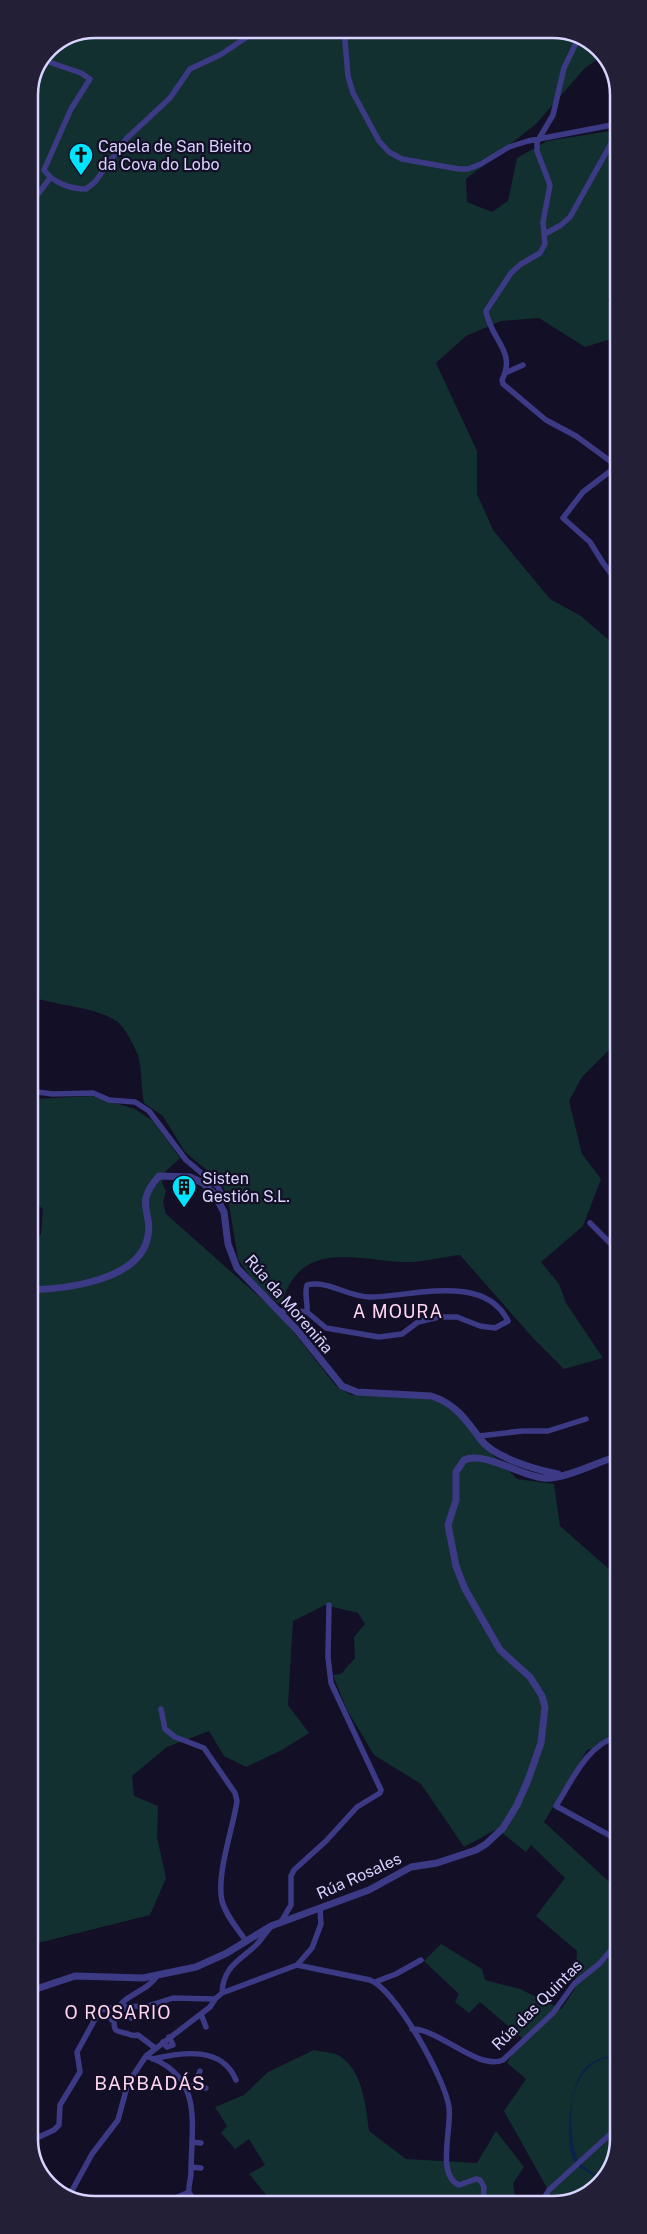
<svg xmlns="http://www.w3.org/2000/svg" width="647" height="2234" font-family="'Public Sans',sans-serif">
  <rect width="100%" height="100%" fill="#130f26"/>
  <path fill="#12302f" d="M 95,29 L 561,29 L 596,45 L 602,56 L 585,68 L 536,124 L 466,179 L 467,202 L 492,212 L 508,201 L 517,158 L 547,141 L 617,130 L 617,292 L 613,293 L 608,300 L 617,311 L 617,314 L 611,339 L 585,347 L 539,318 L 501,321 L 466,336 L 436,363 L 477,451 L 477,494 L 493,530 L 550,599 L 581,616 L 617,647 L 618,1041 L 582,1077 L 569,1101 L 582,1154 L 601,1179 L 583,1226 L 541,1262 L 559,1284 L 566,1303 L 603,1358 L 564,1369 L 533,1338 L 460,1255 C 441,1257 421,1263 402,1262 C 352,1259 299,1239 281,1306 L 253,1281 L 238,1259 L 228,1198 L 221,1182 L 185,1152 L 163,1116 L 144,1103 C 141,1089 142,1063 137,1053 C 134,1045 125,1029 119,1023 C 97,1006 55,1006 29,996 L 29,94 L 48,48 Z
    M 92,1096 L 135,1109 L 153,1121 L 180,1158 L 165,1172 L 162,1183 L 166,1191 L 163,1202 L 166,1214 L 281,1316 L 336,1386 L 351,1395 L 419,1397 L 440,1402 L 458,1415 L 477,1439 L 517,1479 L 554,1484 L 560,1526 L 618,1577 L 618,1740 L 587,1750 L 544,1822 L 618,1890 L 618,2140 L 602,2183 L 565,2204 L 552,2204 L 551,2195 L 504,2111 L 526,2079 L 507,2063 L 522,2038 L 480,2002 L 469,2013 L 455,2002 L 459,1994 L 424,1961 L 441,1944 L 482,1969 L 485,1980 L 520,1989 L 561,2009 L 575,1989 L 577,1951 L 536,1916 L 565,1878 L 531,1845 L 526,1852 L 497,1829 L 464,1847 L 421,1784 L 374,1755 L 347,1710 L 333,1675 L 341,1674 L 355,1658 L 354,1637 L 365,1624 L 358,1613 L 325,1605 L 293,1621 L 288,1705 L 309,1733 L 282,1750 L 246,1767 L 224,1756 L 209,1731 L 167,1747 L 132,1776 L 134,1796 L 158,1806 L 157,1837 L 166,1878 L 150,1915 L 30,1945 L 29,1251 L 41,1234 L 43,1209 L 29,1199 L 29,1109 L 35,1099 Z
    M 314,2050 C 322,2052 335,2052 341,2057 C 363,2072 366,2107 369,2131 L 406,2159 L 477,2163 L 496,2131 L 524,2167 L 513,2183 L 516,2204 L 301,2205 L 301,2201 L 272,2202 L 249,2174 L 265,2165 L 249,2139 L 235,2149 L 221,2133 L 227,2126 L 215,2107 L 244,2095 L 268,2072 Z"/>
  <path fill="#0c2248" d="M 618,2053 L 617,2056 C 609,2058 601,2059 595,2063 C 564,2082 569,2133 578,2162 L 603,2180 L 602,2183 C 595,2175 585,2172 577,2165 C 562,2150 570,2084 584,2069 C 594,2058 606,2058 618,2053 Z"/>
  <g fill="none" stroke-linecap="round" stroke-linejoin="round">
    <path stroke="#3d3a85" stroke-width="5.5" d="M 344,29 L 348,76 L 353,93 L 379,141 L 389,152 L 402,159 L 459,169 L 468,169 L 481,164 L 509,147 L 528,141 L 617,124
      M 579,37 L 564,68 L 553,115 L 537,142 L 537,151 L 550,185 L 543,222 L 545,244 L 540,253 L 521,264 L 511,273 L 486,311 C 490,339 517,351 502,380 L 503,384 L 546,420 L 576,436 L 617,466
      M 43,60 L 81,73 L 90,79 L 71,109 L 44,170 C 53,183 71,189 86,189 L 95,182 L 126,139 L 170,98 L 190,69 L 220,55 L 259,29
      M 29,201 L 32,202 L 50,178
      M 545,234 L 561,225 L 570,217 L 617,133
      M 505,373 L 523,365
      M 617,466 L 583,492 L 563,518 L 590,542 L 603,563 L 617,581
      M 29,1091 L 53,1094 L 93,1093 L 109,1100 L 135,1102 L 149,1111 L 186,1160 L 218,1187 L 221,1193 L 221,1204
      M 590,1223 L 618,1251
      M 618,1268 L 615,1271 L 618,1282
      M 280,1311 L 287,1310 L 307,1312 L 326,1328 L 379,1337 L 402,1334 L 418,1322 L 439,1317 L 457,1317 L 480,1326 L 495,1328 L 508,1321 C 484,1272 411,1297 370,1297 C 348,1297 329,1280 307,1285 C 304,1294 308,1302 307,1312
      M 479,1436 L 522,1431 L 548,1431 L 586,1419
      M 161,1709 L 165,1729 L 175,1737 L 204,1748 L 235,1793 L 237,1801 C 233,1829 216,1874 222,1901 C 226,1916 238,1929 246,1941
      M 618,1736 C 586,1746 573,1779 556,1806 L 618,1840
      M 281,1922 L 291,1905 L 291,1876 L 294,1870 L 326,1841 L 357,1807 L 380,1793 L 381,1790 L 331,1683 L 328,1657 L 329,1605
      M 297,1965 L 370,1980 C 396,1990 445,2079 449,2107 C 452,2129 436,2175 459,2185 L 476,2179 L 480,2180 L 484,2187 L 483,2204
      M 375,1982 L 396,1974 L 421,1960
      M 222,1993 C 223,1968 238,1961 254,1947 C 260,1942 264,1935 269,1929
      M 119,2007 L 148,2006 L 173,1998 L 215,1999 L 222,1993 L 297,1965 L 312,1948 L 321,1924 L 320,1908
      M 125,2007 L 131,2018
      M 110,2008 L 110,2018 L 114,2022 C 114,2031 116,2031 125,2033 C 131,2034 131,2037 138,2035 L 155,2048
      M 201,2014 L 206,2027
      M 412,2029 C 440,2029 478,2071 503,2060 L 553,2013 L 574,1984 L 599,1964 L 618,1942
      M 163,2042 L 167,2047 L 173,2045 L 169,2037
      M 146,2056 C 205,2076 191,2124 191,2173 C 191,2178 188,2188 189,2192 C 190,2195 197,2202 198,2205
      M 153,2059 C 183,2052 222,2046 236,2080
      M 193,2087 L 206,2088
      M 185,2088 L 193,2087 L 200,2071
      M 30,2141 L 54,2130 L 59,2125 L 60,2105 L 80,2072 L 77,2052 L 100,2010 L 119,2007 C 125,1995 149,1990 157,1976
      M 192,2142 L 201,2143
      M 191,2167 L 201,2168
      M 69,2196 L 92,2154 L 118,2120 L 128,2083 L 146,2056 L 210,2007 L 215,1999
      M 536,2204 L 543,2200 L 549,2190 L 618,2127
      M 160,2205 L 189,2192"/>
    <path stroke="#3d3a85" stroke-width="7" d="M 30,1290 C 65,1289 136,1281 147,1240 C 155,1212 132,1206 159,1176 L 190,1177 L 203,1183 L 214,1194 L 224,1212 L 228,1244 L 237,1268 L 297,1330 L 342,1386 L 357,1392 L 431,1396 C 455,1403 467,1421 481,1440 C 495,1458 537,1470 558,1474
      M 30,1991 L 75,1976 L 143,1978 L 196,1967 L 227,1953 L 271,1926 L 369,1890 L 411,1867 L 437,1863 L 476,1850 L 486,1844 L 503,1828 L 517,1805 L 528,1780 L 541,1743 L 545,1707 L 542,1696 L 530,1677 L 500,1650 L 465,1589 L 456,1566 L 448,1525 L 456,1500 L 456,1472 L 464,1460 C 485,1451 519,1475 543,1478 C 564,1480 597,1462 618,1456"/>
  </g>
  <defs>
    <symbol id="church-pin" viewBox="-11 -11 22 30"><path d="M0 17L-7.5 6A9.5 9.5 0 1 1 7.5 6Z" fill="#00e5ff" stroke="#130f26"/><path d="M-1.2-6h2.4v3.5h3.3v2.4h-3.3V6h-2.4V-.1h-3.3v-2.4h3.3Z" fill="#111"/></symbol>
    <symbol id="building-pin" viewBox="-11 -11 22 30"><path d="M0 17L-7.5 6A9.5 9.5 0 1 1 7.5 6Z" fill="#00e5ff" stroke="#130f26"/><path d="M-4-6H4V6H1V3H-1V6H-4ZM-2.5-4.3h1.7v1.8h-1.7ZM.8-4.3h1.7v1.8H.8ZM-2.5-1h1.7V.8h-1.7ZM.8-1h1.7V.8H.8Z" fill="#111"/></symbol>
  </defs>
  <g fill-rule="evenodd">
    <use href="#church-pin" x="67" y="141" width="28" height="38"/>
    <use href="#building-pin" x="170" y="1173" width="28" height="38"/>
  </g>
  <g text-anchor="middle" dominant-baseline="central" stroke-width="4.5" stroke-linejoin="round" paint-order="stroke">
    <g font-size="16" fill="#d9d4ff" stroke="#130f26" text-anchor="start">
      <text x="98" y="146">Capela de San Bieito<tspan x="98" dy="18">da Cova do Lobo</tspan></text>
      <text x="202" y="1178">Sisten<tspan x="202" dy="18">Gestión S.L.</tspan></text>
    </g>
    <g font-size="16" fill="#d9d4ff" stroke="#130f26">
      <text transform="translate(289 1304) rotate(49)">Rúa da Moreniña</text>
      <text transform="translate(359 1876) rotate(-24)">Rúa Rosales</text>
      <text transform="translate(537 2005) rotate(-45)">Rúa das Quintas</text>
    </g>
    <g font-size="18" letter-spacing="1" fill="#ffd6f0" stroke="#130f26">
      <text x="398" y="1311">A MOURA</text>
      <text x="118" y="2012">O ROSARIO</text>
    </g>
    <g font-size="19" letter-spacing="1" fill="#ffd6f0" stroke="#130f26">
      <text x="150" y="2083">BARBADÁS</text>
    </g>
  </g>
  <path d="M0 0H647V2234H0ZM95 38H553A57 57 0 0 1 610 95V2139A57 57 0 0 1 553 2196H95A57 57 0 0 1 38 2139V95A57 57 0 0 1 95 38Z" fill="#231f37" fill-rule="evenodd"/>
  <path fill="none" stroke="#d9d4ff" stroke-width="2.5" d="M95 38H553A57 57 0 0 1 610 95V2139A57 57 0 0 1 553 2196H95A57 57 0 0 1 38 2139V95A57 57 0 0 1 95 38Z"/>
</svg>
